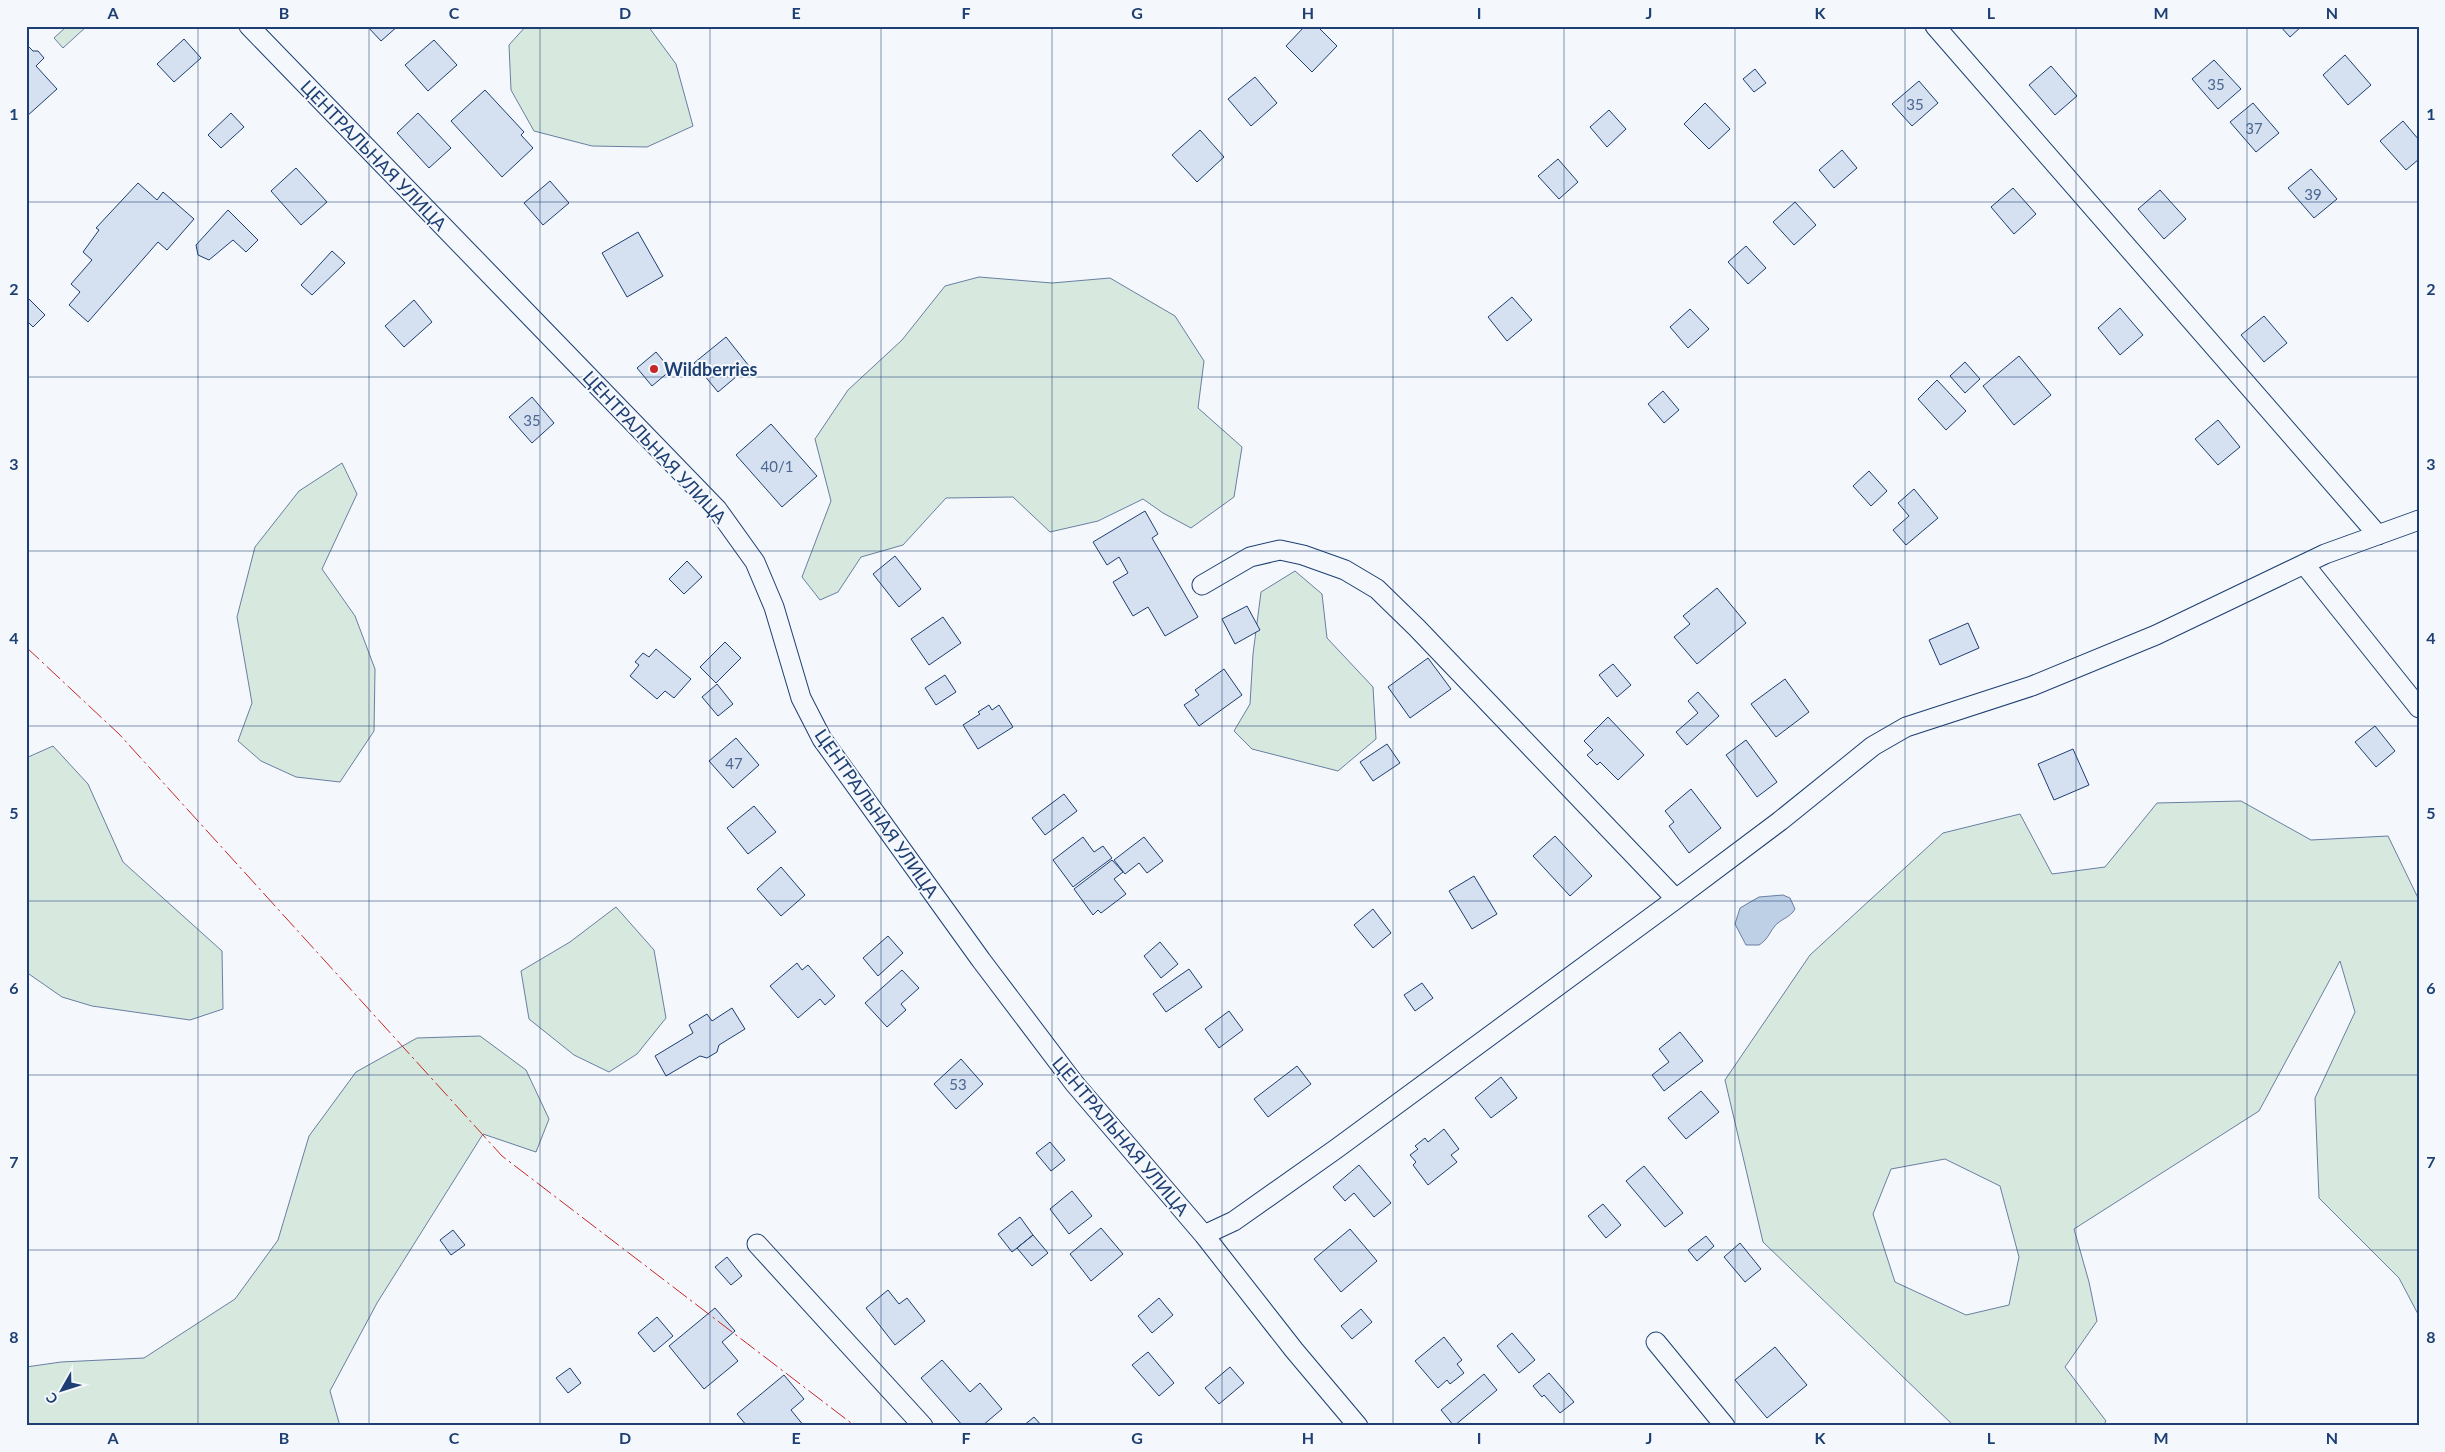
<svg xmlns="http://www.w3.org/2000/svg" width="2445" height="1452" font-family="Lato,sans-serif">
  <rect width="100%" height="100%" fill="#f4f7fb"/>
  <path fill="#d7e8df" stroke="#687fa3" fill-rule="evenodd" d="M 67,26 L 87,26 L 63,48 L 54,38 Z
    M 526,26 L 648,26 L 676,64 L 693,126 L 647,147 L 592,146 L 534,131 L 511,90 L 509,45 Z
    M 979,277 L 1052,283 L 1110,278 L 1175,316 L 1204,361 L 1198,408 L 1242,447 L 1234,497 L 1191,528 L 1163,513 L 1143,499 L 1098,521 L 1050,532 L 1013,497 L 946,498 L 903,545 L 861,557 L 838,592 L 820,600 L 802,577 L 831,501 L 815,439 L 848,390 L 902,340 L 945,286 Z
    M 342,463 L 357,494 L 322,569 L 355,616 L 375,669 L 374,731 L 340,782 L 296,777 L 261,761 L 238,741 L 252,703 L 237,617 L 255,547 L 299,491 Z
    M 1295,571 L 1322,594 L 1327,638 L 1373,687 L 1376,739 L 1338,771 L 1252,749 L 1234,731 L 1250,704 L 1253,654 L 1261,592 Z
    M 53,746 L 88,784 L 123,862 L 222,951 L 223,1009 L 190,1020 L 92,1006 L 62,997 L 26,972 L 26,758 Z
    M 2241,801 L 2311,840 L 2388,836 L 2419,900 L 2419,1316 L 2399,1278 L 2319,1198 L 2315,1098 L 2355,1012 L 2340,961 L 2259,1111 L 2074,1229 L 2089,1282 L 2097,1321 L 2065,1367 L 2106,1421 L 2103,1426 L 1954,1426 L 1763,1242 L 1725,1080 L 1810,955 L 1943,833 L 2020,814 L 2052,874 L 2105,867 L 2157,803 ZM 1945,1159 L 2000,1186 L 2019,1257 L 2009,1305 L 1966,1315 L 1895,1282 L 1873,1214 L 1891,1169 Z
    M 616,907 L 654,950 L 666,1018 L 637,1054 L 609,1072 L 574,1055 L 529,1019 L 521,971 L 570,942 Z
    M 480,1036 L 526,1070 L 549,1119 L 536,1152 L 483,1134 L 377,1303 L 330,1391 L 340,1426 L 26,1426 L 26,1367 L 61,1362 L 144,1358 L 235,1299 L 278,1240 L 309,1136 L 356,1072 L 417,1038 Z"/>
  <path fill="#bed0e5" stroke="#687fa3" d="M 1783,895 L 1790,898 L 1795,909 C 1790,918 1780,919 1774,927 C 1769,934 1767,940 1759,945 L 1746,945 L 1735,924 L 1740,908 L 1759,897 Z"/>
  <path fill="#d5e0f0" stroke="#1d3f73" d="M 367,26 L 398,26 L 381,41 Z
    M 1305,26 L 1317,26 L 1337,46 L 1312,72 L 1286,46 Z
    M 2280,26 L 2302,26 L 2290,37 Z
    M 184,39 L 201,58 L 174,82 L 157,64 Z
    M 434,40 L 457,65 L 428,91 L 405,65 Z
    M 26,44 L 33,51 L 38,51 L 44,58 L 36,66 L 57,89 L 26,117 Z
    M 2345,55 L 2371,85 L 2348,105 L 2323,75 Z
    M 2214,60 L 2241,89 L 2218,109 L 2192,79 Z
    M 2051,66 L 2077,96 L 2055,115 L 2029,85 Z
    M 1755,69 L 1766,83 L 1754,92 L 1743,79 Z
    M 1255,77 L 1277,103 L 1251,126 L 1228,99 Z
    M 1919,81 L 1938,103 L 1912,126 L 1892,104 Z
    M 485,90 L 524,132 L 521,135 L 533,148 L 502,177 L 451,121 Z
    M 1705,103 L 1730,129 L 1709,149 L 1684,124 Z
    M 2253,103 L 2279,133 L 2256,152 L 2230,122 Z
    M 1609,110 L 1626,129 L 1607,147 L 1590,127 Z
    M 231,113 L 244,127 L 221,148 L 208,135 Z
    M 418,113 L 451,148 L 429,168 L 397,133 Z
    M 2403,121 L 2419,140 L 2419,159 L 2406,170 L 2380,141 Z
    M 1200,130 L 1224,157 L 1197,182 L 1172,155 Z
    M 1842,150 L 1857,168 L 1834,188 L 1819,170 Z
    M 1558,159 L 1578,182 L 1559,199 L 1538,176 Z
    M 296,168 L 327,202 L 301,225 L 271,191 Z
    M 2311,169 L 2337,199 L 2314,218 L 2288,188 Z
    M 550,181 L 569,203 L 543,225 L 524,203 Z
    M 138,183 L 157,200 L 163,192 L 194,219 L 167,250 L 158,242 L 88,322 L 69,305 L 80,292 L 71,284 L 92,260 L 83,252 L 99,230 L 96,228 Z
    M 2013,188 L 2036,214 L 2014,234 L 1991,207 Z
    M 2160,190 L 2186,219 L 2164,239 L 2138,209 Z
    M 1795,202 L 1816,225 L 1794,245 L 1773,222 Z
    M 228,210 L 258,240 L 246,252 L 233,240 L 209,260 L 198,255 L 196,245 Z
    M 638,232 L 663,276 L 627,297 L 602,253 Z
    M 1746,246 L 1766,268 L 1748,284 L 1728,262 Z
    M 332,251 L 345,263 L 312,295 L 301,285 Z
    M 27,297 L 45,315 L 33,327 L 26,320 Z
    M 1512,297 L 1532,320 L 1507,341 L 1488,317 Z
    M 414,300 L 432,322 L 404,347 L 385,326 Z
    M 2120,308 L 2143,335 L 2120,355 L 2098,328 Z
    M 1690,309 L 1709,329 L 1688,348 L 1670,327 Z
    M 2264,316 L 2287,343 L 2264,362 L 2241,335 Z
    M 726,337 L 749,366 L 718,392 L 694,363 Z
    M 656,352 L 671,370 L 652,386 L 637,368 Z
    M 2019,356 L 2051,395 L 2014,425 L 1983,386 Z
    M 1965,362 L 1980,379 L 1965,393 L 1950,376 Z
    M 1937,380 L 1966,411 L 1946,430 L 1918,399 Z
    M 1663,391 L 1679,410 L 1664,423 L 1648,404 Z
    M 532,397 L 554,423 L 532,443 L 509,417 Z
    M 2218,420 L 2240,447 L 2218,465 L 2195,439 Z
    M 771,424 L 817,476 L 782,507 L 736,455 Z
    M 1869,471 L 1887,491 L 1871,506 L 1853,486 Z
    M 1914,489 L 1938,518 L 1906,545 L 1893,530 L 1909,516 L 1898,503 Z
    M 1145,511 L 1158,534 L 1152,538 L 1198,617 L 1165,636 L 1148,607 L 1133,616 L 1113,582 L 1128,573 L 1119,557 L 1107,565 L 1093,542 Z
    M 895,556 L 921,589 L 899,607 L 873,574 Z
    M 687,561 L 702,577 L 684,594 L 669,579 Z
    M 1717,588 L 1746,623 L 1697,664 L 1674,637 L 1690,624 L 1683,616 Z
    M 1247,606 L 1260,630 L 1235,644 L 1222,619 Z
    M 943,617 L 961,643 L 929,665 L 911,639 Z
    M 1968,623 L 1979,648 L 1940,665 L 1929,640 Z
    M 725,642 L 741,658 L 716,683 L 700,667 Z
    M 656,649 L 691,679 L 674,698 L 665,691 L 657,699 L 630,676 L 639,665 L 635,662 L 643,653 L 649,657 Z
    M 1428,658 L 1451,689 L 1410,718 L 1388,687 Z
    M 1613,664 L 1631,685 L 1617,697 L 1599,675 Z
    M 1224,669 L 1242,695 L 1199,726 L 1184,705 L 1199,695 L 1195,690 Z
    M 945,675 L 956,692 L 936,705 L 925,688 Z
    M 1785,679 L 1809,712 L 1776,737 L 1751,704 Z
    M 717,684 L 733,704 L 718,716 L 702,697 Z
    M 1698,692 L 1719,716 L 1687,745 L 1676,732 L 1698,713 L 1688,701 Z
    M 989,705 L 992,710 L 999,705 L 1013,727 L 978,749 L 963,725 L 980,714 L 978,712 Z
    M 1608,717 L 1644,755 L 1618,780 L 1600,762 L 1597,765 L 1587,755 L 1593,750 L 1584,741 Z
    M 2375,726 L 2395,751 L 2376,767 L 2355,742 Z
    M 736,738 L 759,765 L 733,788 L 709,761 Z
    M 1746,740 L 1777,782 L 1757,797 L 1726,755 Z
    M 1387,744 L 1400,763 L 1373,781 L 1360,762 Z
    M 2073,749 L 2089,785 L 2054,800 L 2038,764 Z
    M 1691,789 L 1721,828 L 1689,853 L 1669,826 L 1674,822 L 1665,811 Z
    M 1064,794 L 1077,811 L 1045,835 L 1032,818 Z
    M 754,806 L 776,832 L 748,854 L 727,828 Z
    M 1555,836 L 1592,876 L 1570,896 L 1533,856 Z
    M 1083,837 L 1094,852 L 1103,846 L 1112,858 L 1073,887 L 1053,860 Z
    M 1144,837 L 1163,861 L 1147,873 L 1139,863 L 1125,874 L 1114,860 Z
    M 1112,860 L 1123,872 L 1114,879 L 1126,894 L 1101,913 L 1098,910 L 1093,915 L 1074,889 Z
    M 781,867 L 805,895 L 781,916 L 757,889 Z
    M 1474,876 L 1497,914 L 1472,929 L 1449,891 Z
    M 1373,909 L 1391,933 L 1373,948 L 1354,925 Z
    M 888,936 L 903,953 L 878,976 L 863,958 Z
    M 1160,942 L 1178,964 L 1161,978 L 1144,956 Z
    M 797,963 L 802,970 L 808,965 L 835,996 L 825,1005 L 820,999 L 798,1018 L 770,986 Z
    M 1189,969 L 1202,987 L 1166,1012 L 1153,994 Z
    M 902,970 L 919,988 L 901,1004 L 906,1010 L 887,1027 L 865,1003 Z
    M 1422,983 L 1433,998 L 1415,1011 L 1404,995 Z
    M 732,1008 L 745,1029 L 719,1045 L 717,1052 L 707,1058 L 700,1056 L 666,1076 L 655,1056 L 693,1033 L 689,1025 L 707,1014 L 712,1021 Z
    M 1229,1011 L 1243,1030 L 1219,1048 L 1205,1029 Z
    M 1680,1032 L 1703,1061 L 1664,1091 L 1652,1075 L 1669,1062 L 1659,1049 Z
    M 961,1059 L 983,1084 L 956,1109 L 934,1084 Z
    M 1297,1066 L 1311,1084 L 1268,1117 L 1254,1099 Z
    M 1501,1077 L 1517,1098 L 1491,1118 L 1475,1098 Z
    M 1701,1091 L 1719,1112 L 1686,1139 L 1668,1118 Z
    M 1444,1129 L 1459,1149 L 1451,1155 L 1457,1162 L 1428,1185 L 1413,1165 L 1416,1162 L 1410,1155 L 1418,1149 L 1415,1146 L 1425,1138 L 1428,1142 Z
    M 1050,1142 L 1065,1160 L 1051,1171 L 1036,1153 Z
    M 1359,1165 L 1391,1203 L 1374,1217 L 1354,1193 L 1345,1201 L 1333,1187 Z
    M 1644,1166 L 1683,1213 L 1665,1227 L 1626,1181 Z
    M 1072,1191 L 1092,1216 L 1069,1234 L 1050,1209 Z
    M 1603,1204 L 1621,1225 L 1606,1238 L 1588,1216 Z
    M 1020,1217 L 1033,1235 L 1012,1252 L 998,1234 Z
    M 1101,1228 L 1123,1254 L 1091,1281 L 1070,1254 Z
    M 1350,1229 L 1377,1261 L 1341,1292 L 1314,1259 Z
    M 453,1230 L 465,1245 L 451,1255 L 440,1240 Z
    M 1033,1235 L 1048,1253 L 1032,1266 L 1017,1248 Z
    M 1706,1236 L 1714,1246 L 1697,1261 L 1688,1250 Z
    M 1740,1243 L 1761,1269 L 1745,1282 L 1724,1257 Z
    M 727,1257 L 742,1276 L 731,1285 L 715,1267 Z
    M 888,1290 L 899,1304 L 907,1298 L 925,1321 L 895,1345 L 866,1308 Z
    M 1159,1298 L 1173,1315 L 1152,1333 L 1138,1316 Z
    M 715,1308 L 735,1331 L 722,1342 L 738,1361 L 704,1389 L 669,1346 Z
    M 1361,1309 L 1372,1322 L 1352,1339 L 1341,1326 Z
    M 657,1317 L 673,1336 L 654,1352 L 638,1333 Z
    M 1512,1333 L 1535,1360 L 1519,1373 L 1497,1346 Z
    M 1444,1337 L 1462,1360 L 1457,1364 L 1464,1373 L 1450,1384 L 1447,1380 L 1438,1388 L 1415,1361 Z
    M 1775,1347 L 1807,1385 L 1767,1418 L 1735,1380 Z
    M 1148,1352 L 1174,1383 L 1159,1396 L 1132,1365 Z
    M 942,1360 L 970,1392 L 980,1383 L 1002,1409 L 982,1426 L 963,1426 L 921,1378 Z
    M 1230,1367 L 1244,1383 L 1219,1404 L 1205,1388 Z
    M 570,1368 L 581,1383 L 568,1393 L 556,1378 Z
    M 1549,1373 L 1574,1402 L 1560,1413 L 1544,1395 L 1542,1397 L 1533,1386 Z
    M 1484,1374 L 1497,1390 L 1454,1426 L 1441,1410 Z
    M 784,1375 L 804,1399 L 791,1410 L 804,1426 L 747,1426 L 737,1414 Z
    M 1034,1417 L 1042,1426 L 1023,1426 Z"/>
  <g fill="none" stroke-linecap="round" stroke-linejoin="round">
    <defs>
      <path id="street" d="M 249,26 L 717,509 L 755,562 L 774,607 L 801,698 L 822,739 L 981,960 L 1074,1083 L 1204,1235 L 1294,1350 L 1358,1426
        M 1935,26 L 2378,535
        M 2304,564 L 2419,708
        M 1202,585 L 1250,557 L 1280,550 L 1303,555 L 1345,570 L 1377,589 L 1417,628 L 1676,899
        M 1204,1235 L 1234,1221 L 1336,1149 L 1676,899 L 1780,821 L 1873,746 L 1906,727 L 2032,686 L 2156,635 L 2325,554 L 2419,520
        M 757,1244 L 923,1426
        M 1656,1342 L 1725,1426"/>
    </defs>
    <use href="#street" stroke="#1d3f73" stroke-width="21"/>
    <use href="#street" stroke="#f4f7fb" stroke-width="19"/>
    <path stroke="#c62828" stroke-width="1" stroke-dasharray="18 4 2.5 4" stroke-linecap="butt" d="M 26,647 L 119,734 L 502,1156 L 855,1426"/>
  </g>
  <path fill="none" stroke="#1d3f73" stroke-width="1" stroke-opacity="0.55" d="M 198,26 L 198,1426M 369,26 L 369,1426M 540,26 L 540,1426M 710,26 L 710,1426M 881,26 L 881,1426M 1052,26 L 1052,1426M 1222,26 L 1222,1426M 1393,26 L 1393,1426M 1564,26 L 1564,1426M 1735,26 L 1735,1426M 1905,26 L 1905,1426M 2076,26 L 2076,1426M 2247,26 L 2247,1426M 26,202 L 2419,202M 26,377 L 2419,377M 26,551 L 2419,551M 26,726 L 2419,726M 26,901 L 2419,901M 26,1075 L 2419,1075M 26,1250 L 2419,1250"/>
  <circle fill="#c62828" stroke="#f4f7fb" stroke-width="2" cx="654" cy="369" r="5"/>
  <g text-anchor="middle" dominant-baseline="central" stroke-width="4" stroke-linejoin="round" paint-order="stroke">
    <g font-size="15" fill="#4b6792">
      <text x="2216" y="84">35</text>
      <text x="1915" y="104">35</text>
      <text x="2254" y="128">37</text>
      <text x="2313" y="194">39</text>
      <text x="532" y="420">35</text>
      <text x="777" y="466">40/1</text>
      <text x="734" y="763">47</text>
      <text x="958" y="1084">53</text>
    </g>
    <g font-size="18" fill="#1d3f73" stroke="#f4f7fb">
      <text transform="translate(374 155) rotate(46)">ЦЕНТРАЛЬНАЯ УЛИЦА</text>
      <text transform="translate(655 447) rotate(47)">ЦЕНТРАЛЬНАЯ УЛИЦА</text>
      <text transform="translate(877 813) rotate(55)">ЦЕНТРАЛЬНАЯ УЛИЦА</text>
      <text transform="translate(1121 1136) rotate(50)">ЦЕНТРАЛЬНАЯ УЛИЦА</text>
    </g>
    <g font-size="18" font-weight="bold" fill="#1d3f73" stroke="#f4f7fb" text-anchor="start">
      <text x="664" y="369">Wildberries</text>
    </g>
  </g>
  <rect width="2445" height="1452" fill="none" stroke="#f4f7fb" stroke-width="55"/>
  <g transform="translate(62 1390) rotate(231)" stroke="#f4f7fb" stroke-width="4" paint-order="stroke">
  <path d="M0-4L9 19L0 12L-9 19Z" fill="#1d3f73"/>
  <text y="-8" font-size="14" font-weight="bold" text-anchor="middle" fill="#1d3f73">С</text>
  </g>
  <rect x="28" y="28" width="2390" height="1396" fill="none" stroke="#1d3f73" stroke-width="2"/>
  <g font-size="16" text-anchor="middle" font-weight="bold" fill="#1d3f73">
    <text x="113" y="19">A</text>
    <text x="284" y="19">B</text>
    <text x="454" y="19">C</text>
    <text x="625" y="19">D</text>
    <text x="796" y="19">E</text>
    <text x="966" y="19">F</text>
    <text x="1137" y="19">G</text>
    <text x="1308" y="19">H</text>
    <text x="1479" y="19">I</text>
    <text x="1649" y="19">J</text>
    <text x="1820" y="19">K</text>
    <text x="1991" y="19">L</text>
    <text x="2161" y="19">M</text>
    <text x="2332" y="19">N</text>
    <text x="14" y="120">1</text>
    <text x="2431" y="120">1</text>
    <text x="14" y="295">2</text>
    <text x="2431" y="295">2</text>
    <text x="14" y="470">3</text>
    <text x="2431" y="470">3</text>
    <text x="14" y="644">4</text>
    <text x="2431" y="644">4</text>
    <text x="14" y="819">5</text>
    <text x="2431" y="819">5</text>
    <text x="14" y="994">6</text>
    <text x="2431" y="994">6</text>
    <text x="14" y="1168">7</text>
    <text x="2431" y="1168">7</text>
    <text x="14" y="1343">8</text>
    <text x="2431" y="1343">8</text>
    <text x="113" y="1444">A</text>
    <text x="284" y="1444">B</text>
    <text x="454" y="1444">C</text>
    <text x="625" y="1444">D</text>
    <text x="796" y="1444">E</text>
    <text x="966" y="1444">F</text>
    <text x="1137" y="1444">G</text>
    <text x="1308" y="1444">H</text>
    <text x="1479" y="1444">I</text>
    <text x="1649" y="1444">J</text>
    <text x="1820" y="1444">K</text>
    <text x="1991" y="1444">L</text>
    <text x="2161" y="1444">M</text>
    <text x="2332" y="1444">N</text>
  </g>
</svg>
